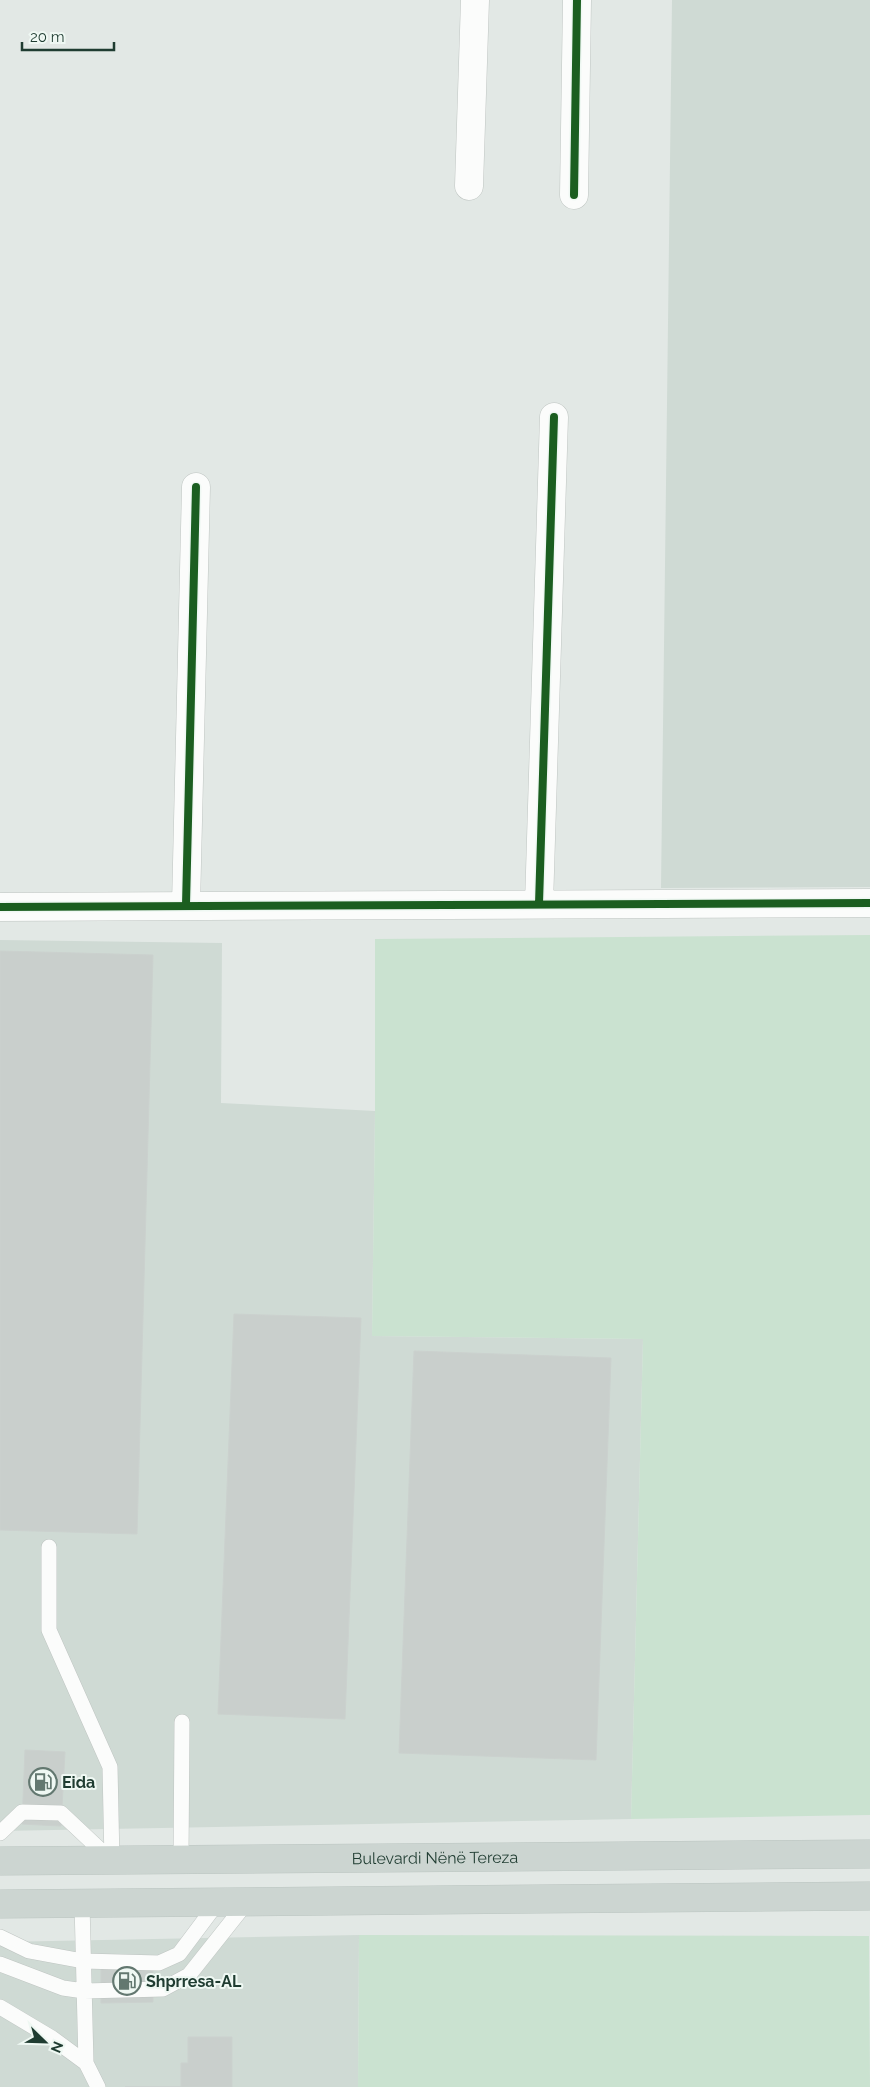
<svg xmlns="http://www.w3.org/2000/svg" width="870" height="2087" font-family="Raleway,sans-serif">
  <rect width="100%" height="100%" fill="#e2e8e5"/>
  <path fill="#cfdad4" d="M 672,0 L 870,0 L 870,887 L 661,888 Z
    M 0,940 L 222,943 L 221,1103 L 375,1111 L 372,1336 L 643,1339 L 631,1819 L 0,1831 Z
    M 359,1935 L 358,2087 L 0,2087 L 0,1942 Z"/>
  <path fill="#cae2d0" d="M 870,935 L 870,1815 L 631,1819 L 643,1339 L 372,1336 L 375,1111 L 375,939 Z
    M 359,1935 L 869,1936 L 870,2087 L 358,2087 Z"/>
  <path fill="#c9cfcc" stroke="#cbd1ce" d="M 0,951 L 153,955 L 137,1534 L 0,1530 Z
    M 234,1314 L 361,1318 L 345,1719 L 218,1714 Z
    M 414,1351 L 611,1358 L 596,1760 L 399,1753 Z
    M 25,1750 L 65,1752 L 61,1826 L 22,1824 Z
    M 101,1959 L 153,1959 L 153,2002 L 101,2003 Z
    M 188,2037 L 232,2037 L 232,2087 L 125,2087 L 181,2087 L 181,2063 L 188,2063 Z"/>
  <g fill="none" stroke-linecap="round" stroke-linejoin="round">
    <defs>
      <path id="service" d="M 49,1547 L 49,1630 L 110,1767 L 112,1861
        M 0,1833 L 22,1812 L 61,1813 L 111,1860
        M 181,1861 L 182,1722
        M 82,1903 L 86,2063 L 98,2087
        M 0,1937 L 29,1951 L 83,1961 L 159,1963 L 179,1954 L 218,1902
        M 0,1964 L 63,1988 L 84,1991 L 163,1989 L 189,1975 L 247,1902
        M 0,2007 L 52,2038 L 86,2063"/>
      <path id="minor" d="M 469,186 L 475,0
        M 574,195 L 577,0
        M 539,904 L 554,417
        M 186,905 L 196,487
        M 0,907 L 870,903"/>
      <g id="primary">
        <path id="s1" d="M 0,1861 L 870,1854"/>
        <path d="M 0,1904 L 870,1896"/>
      </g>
    </defs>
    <use href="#service" stroke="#bfc5c2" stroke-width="16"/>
    <use href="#minor" stroke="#bfc5c2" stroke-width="29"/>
    <use href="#primary" stroke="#bbc5c1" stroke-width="29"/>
    <use href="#service" stroke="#fbfcfb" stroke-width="15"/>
    <use href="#minor" stroke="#fbfcfb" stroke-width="28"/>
    <use href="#primary" stroke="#ccd5d1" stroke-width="28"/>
    <defs>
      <path id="cycleway" d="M 574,195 L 577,0
        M 539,904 L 554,417
        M 186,905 L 196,487
        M 0,907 L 870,903"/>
    </defs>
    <use href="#cycleway" stroke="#eff8f3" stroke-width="11"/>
    <use href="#cycleway" stroke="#1b5e20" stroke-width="8"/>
  </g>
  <defs>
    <symbol id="fuel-ring" viewBox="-11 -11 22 22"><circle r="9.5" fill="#eff8f3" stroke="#637870" stroke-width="1.5"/><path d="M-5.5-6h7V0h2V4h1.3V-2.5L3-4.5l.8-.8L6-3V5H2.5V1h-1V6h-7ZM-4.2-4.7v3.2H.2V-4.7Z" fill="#637870"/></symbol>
  </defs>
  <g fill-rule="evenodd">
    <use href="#fuel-ring" x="27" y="1766" width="32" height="32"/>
    <use href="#fuel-ring" x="111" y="1965" width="32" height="32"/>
  </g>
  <g text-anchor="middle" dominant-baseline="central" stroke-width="4" stroke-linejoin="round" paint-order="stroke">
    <g font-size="16" font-weight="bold" fill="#1f3c31" stroke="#eff8f3" text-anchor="start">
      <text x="62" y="1782">Eida</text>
      <text x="146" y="1981">Shprresa-AL</text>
    </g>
    <g font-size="16" fill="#1f3c31" stroke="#eff8f3">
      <text stroke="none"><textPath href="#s1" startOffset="435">Bulevardi Nënë Tereza</textPath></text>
    </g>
  </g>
  <g transform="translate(45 2042) rotate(113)" stroke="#eff8f3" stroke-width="4" paint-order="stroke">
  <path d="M0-4L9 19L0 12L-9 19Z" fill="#1f3c31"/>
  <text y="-8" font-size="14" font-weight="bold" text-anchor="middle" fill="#1f3c31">N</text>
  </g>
  <path d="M22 42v8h92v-8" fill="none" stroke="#1f3c31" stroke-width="2.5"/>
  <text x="30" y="42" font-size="15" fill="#1f3c31" stroke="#eff8f3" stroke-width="4" paint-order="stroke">20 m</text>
</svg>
